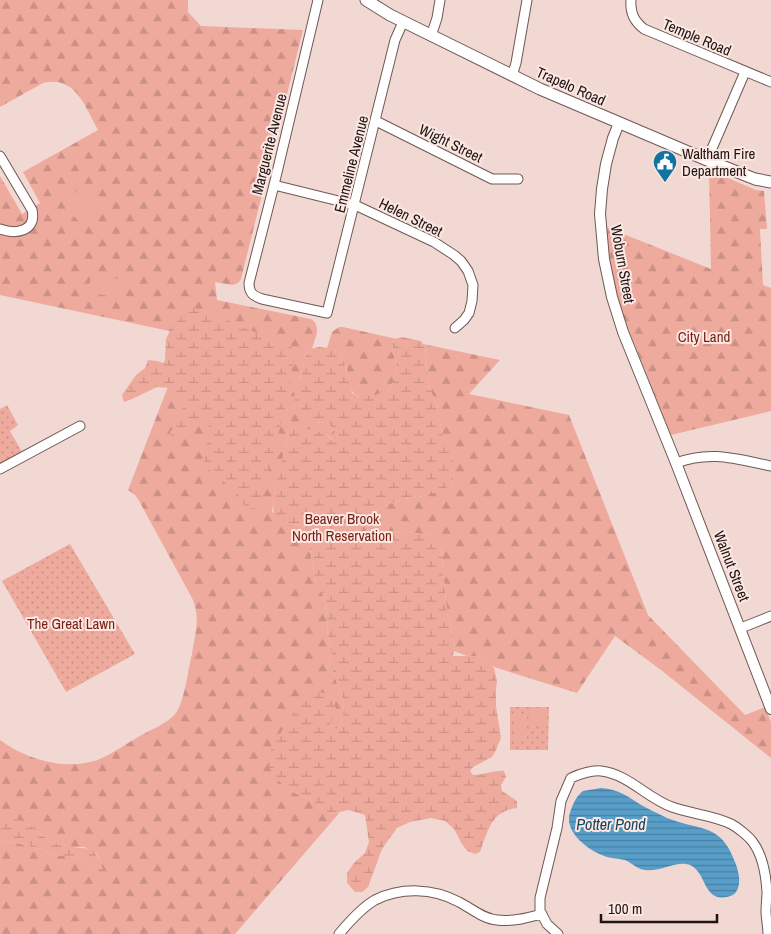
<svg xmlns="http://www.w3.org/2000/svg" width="771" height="934" font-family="'Archivo Narrow',sans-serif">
  <defs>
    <pattern id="green-dots" width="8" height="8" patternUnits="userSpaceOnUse" patternTransform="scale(1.25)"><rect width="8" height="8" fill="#eeaa9d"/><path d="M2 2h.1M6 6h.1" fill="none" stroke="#cc9186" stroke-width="1.8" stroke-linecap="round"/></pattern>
    <pattern id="forest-firs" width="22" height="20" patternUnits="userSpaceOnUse" patternTransform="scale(1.25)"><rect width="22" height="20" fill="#eeaa9d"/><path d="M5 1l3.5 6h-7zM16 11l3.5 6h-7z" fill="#cc9186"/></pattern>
    <pattern id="wetland-marsh" width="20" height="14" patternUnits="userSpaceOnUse" patternTransform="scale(1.25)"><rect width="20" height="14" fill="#eeaa9d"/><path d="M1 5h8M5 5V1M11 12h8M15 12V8" fill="none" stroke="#cc9186"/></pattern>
    <pattern id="water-rules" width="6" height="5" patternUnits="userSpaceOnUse" patternTransform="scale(1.25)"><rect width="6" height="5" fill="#589ec8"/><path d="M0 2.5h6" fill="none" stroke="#4880a1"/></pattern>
  </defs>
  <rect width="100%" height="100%" fill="#f2d8d3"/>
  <path fill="url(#green-dots)" d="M 7,405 L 18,425 L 10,431 L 22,452 L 0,465 L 0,409 Z
    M 70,544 L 135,654 L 66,692 L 2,581 Z
    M 510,707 L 549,707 L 548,750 L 510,750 Z"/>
  <path fill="url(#forest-firs)" d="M 0,0 L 188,0 L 188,12 L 201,26 L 303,30 L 241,279 C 236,289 224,283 215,282 L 217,300 L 311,319 C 322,326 315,338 312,349 C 301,354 304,364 301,375 C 300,380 297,386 294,391 L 314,422 L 327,423 L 335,431 L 333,441 L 327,434 L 289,433 L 275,490 L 272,512 L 288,523 L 306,527 L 316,583 L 326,601 L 328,637 L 332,654 L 329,658 L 329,661 L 344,703 L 343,717 L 339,729 L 333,728 L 330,724 L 286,789 L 311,800 L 330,814 L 340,812 L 235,934 L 0,934 L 0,841 L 17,843 L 43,850 L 58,856 L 71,856 L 82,859 L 93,867 L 102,869 L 100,860 L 96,853 L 84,847 L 72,847 L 51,842 L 29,825 L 14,817 L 0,816 L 0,740 C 26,759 62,770 94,761 C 106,758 126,744 138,737 C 150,730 167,724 176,713 C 185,700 188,669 192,654 C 195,634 201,617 192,598 L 138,499 L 135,495 L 128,490 L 188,335 L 0,295 L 0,176 L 22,214 L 40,203 L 23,172 L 98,130 C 85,107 76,75 43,83 L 0,107 Z
    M 709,170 L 756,190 L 764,191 L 767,229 L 760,229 L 763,285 L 771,288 L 771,411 L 671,435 L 622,313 L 612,274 L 606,227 L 711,269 Z
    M 339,327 L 343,327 L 397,339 L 394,340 C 391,352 394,352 396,364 C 398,374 393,382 388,391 C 380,394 365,400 357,396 C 349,392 348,374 346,366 C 344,361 341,357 339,352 L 327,348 L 332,332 Z
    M 423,344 L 500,360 L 469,394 L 569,415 L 648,615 L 745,715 L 765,707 L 771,722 L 771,758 L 661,670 L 615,636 L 577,693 L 497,668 L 492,666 L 487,660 L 476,656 L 467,656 L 454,651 L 455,646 L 447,613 L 441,547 L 430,535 L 397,531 L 367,533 L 344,533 L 344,526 L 367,517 L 383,506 L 403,499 L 424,496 L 452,483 L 454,475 L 448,443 L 442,433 L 437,405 L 428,385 L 425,347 Z"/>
  <path fill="url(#wetland-marsh)" d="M 187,306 L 212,313 L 237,325 L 290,346 L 295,352 L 286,404 L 263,493 L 263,502 L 258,509 L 245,507 L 236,491 L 211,472 L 205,464 L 204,456 L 207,443 L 209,423 L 205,419 L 199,419 L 189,423 L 182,433 L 175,439 L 172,438 L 170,432 L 179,419 L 184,403 L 177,392 L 169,388 L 157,387 L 132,399 L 124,402 L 122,395 L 136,375 L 145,368 L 148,360 L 157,361 L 163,363 L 165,361 L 166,339 L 172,326 L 181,318 L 183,309 Z
    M 402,337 L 421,341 L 425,347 L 428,385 L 437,405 L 442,433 L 448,443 L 453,455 L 454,475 L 452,483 L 443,490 L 424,496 L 403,499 L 383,506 L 367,517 L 344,526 L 344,533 L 367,533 L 397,531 L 430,535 L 437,540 L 441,547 L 447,613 L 455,646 L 453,656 L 476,656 L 487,660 L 494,668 L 497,681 L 496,689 L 496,706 L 501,738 L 496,750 L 492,757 L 473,767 L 470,771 L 473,775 C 484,775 494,770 504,771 L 506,777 L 501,785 L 502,791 L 517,801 L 517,808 C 491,811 488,831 480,852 L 475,854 L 467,851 L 462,844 L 454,829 L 445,821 L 431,818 L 410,822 L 397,828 L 382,849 L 368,887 L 362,892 L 355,892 L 347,883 L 347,873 L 354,863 L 365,853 L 369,842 L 365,815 L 349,810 L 330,814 L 311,800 L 286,789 L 271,771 L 266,761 L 276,740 L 307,693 L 315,691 L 328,694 L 336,707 L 330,724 L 333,728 L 339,729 L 343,717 L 344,703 L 329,661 L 329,658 L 332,654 L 328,637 L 326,601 L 316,583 L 306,527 L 288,523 L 275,518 C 268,502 285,452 289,433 L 294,429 L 308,429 L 327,434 L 332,441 L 335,431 L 327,423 L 314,422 L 301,417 L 295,407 L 294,391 L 301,377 L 303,359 L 310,349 L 319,347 L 329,348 L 339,352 L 345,364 L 352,393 L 358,397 L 375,395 L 388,391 C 393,382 398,374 396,364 C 394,352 391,352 394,339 Z
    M 0,816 L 13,816 L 29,825 L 51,842 L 72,847 L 92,849 L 100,860 L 103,870 L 93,867 L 82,859 L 71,856 L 58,856 L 43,850 L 17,843 L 0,841 Z"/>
  <path fill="#eeaa9d" d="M 67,182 L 82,198 L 75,205 L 60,189 Z
    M 92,194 L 103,205 L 82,225 L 72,214 Z
    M 92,273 L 122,280 L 118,298 L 88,292 Z
    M 531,708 L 547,708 L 547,725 L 531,725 Z
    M 515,714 L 527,714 L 527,742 L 514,742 Z"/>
  <path fill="url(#water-rules)" d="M 601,788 C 619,789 628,797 643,806 C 649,809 656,813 663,816 C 696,832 720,820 735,862 C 738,870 741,880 738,888 C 736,894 732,896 727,897 C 701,902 707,867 686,864 C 675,862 659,872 645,870 C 637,869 632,863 625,860 C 617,858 610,859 602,855 C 589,850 568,835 569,818 C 569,814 571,810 572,807 C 575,800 577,796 583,791 Z"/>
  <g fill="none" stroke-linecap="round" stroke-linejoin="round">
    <defs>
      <path id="minor" d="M 318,0 L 274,185 L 249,283 C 249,293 253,296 262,299 L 327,313 L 395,40 L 403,22
        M 631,0 C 630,13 634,21 644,29 L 771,82
        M 431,36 L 437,18 L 440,0
        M 512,76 L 516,63 L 527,0
        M 376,121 L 492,179 L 518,179
        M 0,156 L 32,210 C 37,231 16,235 0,229
        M 707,160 L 745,72
        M 274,185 L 355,205 L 434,242 L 454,255 L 461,261 L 468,271 L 473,285 L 472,301 L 469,313 L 464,320 L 455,328
        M 676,463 C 711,450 736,459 771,466
        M 0,469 L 80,426
        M 741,628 L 771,616
        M 339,934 C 349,922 361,908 375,900 C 401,887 433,888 459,902 C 471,908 483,919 497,920 C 512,922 527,918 542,914
        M 558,934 L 547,924 L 540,911 L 540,898 L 557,828 L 561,801 L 571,778 C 580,774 591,770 601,771 C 628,774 647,798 672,807 C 691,814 713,815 731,824 C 737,827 748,836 752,841 C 763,855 766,875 767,892 C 767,898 766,905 766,911 C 766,919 768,926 768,934"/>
      <path id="tertiary" d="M 619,123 L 613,138 L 606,164 L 602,189 L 600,214 L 604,259 L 612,297 L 623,332 L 676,463 L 771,709"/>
      <path id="secondary" d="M 366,0 L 390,15 L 540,89 L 707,160 L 755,179 L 771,182"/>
    </defs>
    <use href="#minor" stroke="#6e5854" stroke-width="11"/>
    <use href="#tertiary" stroke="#6e5854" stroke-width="12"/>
    <use href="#secondary" stroke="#6e5854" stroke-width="13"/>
    <use href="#minor" stroke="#fff" stroke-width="9"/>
    <use href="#tertiary" stroke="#fff" stroke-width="10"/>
    <use href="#secondary" stroke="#fff" stroke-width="11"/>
  </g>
  <defs>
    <symbol id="civic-pin" viewBox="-11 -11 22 30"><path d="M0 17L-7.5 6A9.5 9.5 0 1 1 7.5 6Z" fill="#1373a0" stroke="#fce7e2"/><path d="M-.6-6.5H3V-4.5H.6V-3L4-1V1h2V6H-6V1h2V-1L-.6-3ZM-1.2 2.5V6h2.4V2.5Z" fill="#fff"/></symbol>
  </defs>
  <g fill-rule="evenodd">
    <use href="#civic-pin" x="651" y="148" width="28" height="38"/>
  </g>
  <g text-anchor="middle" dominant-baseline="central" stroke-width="4" stroke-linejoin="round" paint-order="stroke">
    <g font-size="15" fill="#1d1413" stroke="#fce7e2">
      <text transform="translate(697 37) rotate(23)">Temple Road</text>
      <text transform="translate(571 86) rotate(24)">Trapelo Road</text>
      <text transform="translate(451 143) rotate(26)">Wight Street</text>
      <text transform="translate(269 144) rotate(-76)">Marguerite Avenue</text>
      <text transform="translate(351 164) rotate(-76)">Emmeline Avenue</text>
      <text transform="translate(411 217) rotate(26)">Helen Street</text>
      <text transform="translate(623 264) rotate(80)">Woburn Street</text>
      <text transform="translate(732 566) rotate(69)">Walnut Street</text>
    </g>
    <g font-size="15" fill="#1d1413" stroke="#fce7e2" text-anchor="start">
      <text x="682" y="153">Waltham Fire<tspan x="682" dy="17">Department</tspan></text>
    </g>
    <g font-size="15" fill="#771f13" stroke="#fce7e2">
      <text x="704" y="336">City Land</text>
      <text x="342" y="518">Beaver Brook<tspan x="342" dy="17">North Reservation</tspan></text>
      <text x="71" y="623">The Great Lawn</text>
    </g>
    <g font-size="16" font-style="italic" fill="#0f4764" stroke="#fce7e2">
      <text x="611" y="824">Potter Pond</text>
    </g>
  </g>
  <path d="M601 914v8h116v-8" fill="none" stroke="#1d1413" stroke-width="2.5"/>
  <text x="608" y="914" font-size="15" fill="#1d1413" stroke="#fce7e2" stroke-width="4" paint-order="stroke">100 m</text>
</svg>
